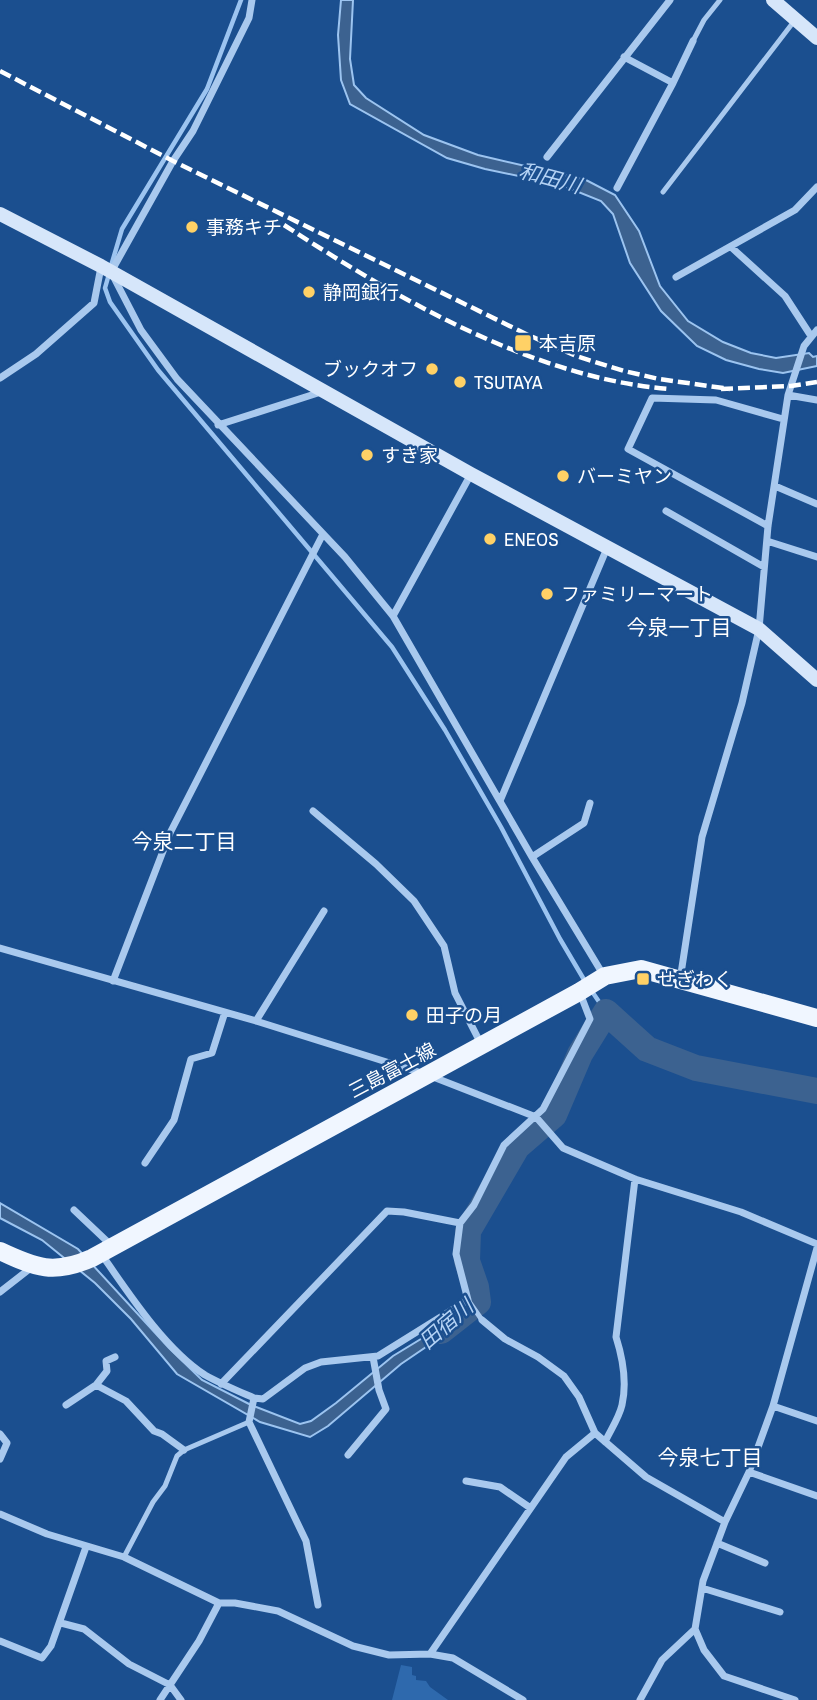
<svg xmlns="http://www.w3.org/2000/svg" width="817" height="1700" font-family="'Archivo Narrow','Noto Sans JP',sans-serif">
  <rect width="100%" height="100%" fill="#1b4f8f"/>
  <path fill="#2e69ad" d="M 401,1665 L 412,1667 L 412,1675 L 416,1676 L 416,1680 L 426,1681 L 430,1687 L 448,1700 L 392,1700 Z"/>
  <path fill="#3c6290" stroke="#9cc4f0" stroke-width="2" d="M 341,0 L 353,0 L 350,59 L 354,85 L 366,98 L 424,135 L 478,155 L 586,180 L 615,195 L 639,231 L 660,286 L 688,321 L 723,342 L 751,353 L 776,358 L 809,353 L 813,357 L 817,356 L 817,366 L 783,373 L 759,369 L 726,360 L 697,346 L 661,311 L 630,263 L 613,214 L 601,201 L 561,185 L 485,169 L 447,158 L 350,104 L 341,80 L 338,35 Z
    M 0,1203 L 78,1249 L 169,1348 L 202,1380 L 251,1405 L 300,1424 L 311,1421 L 336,1403 L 393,1356 L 470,1309 L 475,1301 C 467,1277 462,1257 466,1232 L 472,1235 L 470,1263 L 483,1303 L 476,1313 L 401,1364 L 328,1426 L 310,1437 L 260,1422 L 177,1374 L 131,1319 L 95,1283 L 42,1240 L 0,1218 Z"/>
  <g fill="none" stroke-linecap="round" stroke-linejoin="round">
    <path stroke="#9cc4f0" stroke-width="4.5" d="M 111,266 L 122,229 L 207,89 L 241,0
      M 109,274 L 105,288 L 110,302 L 158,370 L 392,647 L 445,730 L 501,827 L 560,939 L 586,983
      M 591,990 L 606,1012"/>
    <path stroke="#3c6290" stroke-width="26" d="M 441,1331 L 478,1302 L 476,1287 L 467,1261 L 468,1231 L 517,1147 L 554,1115 L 580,1054 L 606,1012 L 647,1049 L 696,1068 L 817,1091"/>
    <path stroke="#a9c9ee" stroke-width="5" d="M 693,41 L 704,20 L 720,0
      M 663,192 L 795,20
      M 468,1300 L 482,1320
      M 124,1557 L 153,1502 L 165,1486 L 177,1456 L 184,1450 L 249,1422"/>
    <path stroke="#a9c9ee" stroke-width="7" d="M 252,0 L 249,18 L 193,131 L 173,161 L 111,272 L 141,330 L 177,379 L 345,557 L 393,616 L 532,857 L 604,976
      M 624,57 L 673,83
      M 547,157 L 670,0
      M 617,188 L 673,83 L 693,41
      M 731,247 L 785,296 L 811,336
      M 676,277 L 795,210 L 817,187
      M 0,378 L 36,354 L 94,303 L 101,267
      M 788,395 L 817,400
      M 218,425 L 321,392
      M 775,486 L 817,504
      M 666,511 L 764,567
      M 768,526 L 628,449 L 652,398 L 716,400 L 783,419
      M 767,541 L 817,557
      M 393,616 L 471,474
      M 500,801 L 607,548
      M 313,811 L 376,864 L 414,901 L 444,946 L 455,993 L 481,1044
      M 532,857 L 584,823 L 590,803
      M 0,948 L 256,1021 L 428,1075 L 536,1117 L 563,1148 L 635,1179 L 741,1212 L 817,1244
      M 680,980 L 702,837 L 742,703 L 759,629 L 768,526 L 788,395 L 804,346 L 817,330
      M 113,981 L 170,833 L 323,534
      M 256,1021 L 324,911
      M 145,1163 L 174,1120 L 191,1059 L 212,1053 L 225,1012
      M 74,1210 L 112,1246
      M 102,1255 C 129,1294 165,1349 205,1375 C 221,1384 238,1391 254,1398 L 263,1399 L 305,1368 L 321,1362 L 378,1356 L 468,1300 L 456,1254 L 460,1223 L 474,1205 L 504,1145 L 543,1109 L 590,1019 L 580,993
      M 0,1292 L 32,1267
      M 482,1320 L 505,1339 L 538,1357 L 564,1376 L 579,1397 L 595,1433 L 646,1477 L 725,1522
      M 221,1384 L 387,1211 L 404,1212 L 460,1223
      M 96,1385 L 107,1371 L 106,1361 L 115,1357
      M 254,1398 L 249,1422 L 306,1541 L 318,1605
      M 66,1405 L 96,1385 L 126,1401 L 154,1431 L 162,1434 L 184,1450
      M 773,1406 L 817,1421
      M 0,1434 L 7,1443 L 0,1459
      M 605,1442 C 610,1431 619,1418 622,1405 C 627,1383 623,1359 616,1337 L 635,1179
      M 348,1455 L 386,1409 L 379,1390 L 373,1357
      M 749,1472 L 817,1496
      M 466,1481 L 500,1487 L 529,1507
      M 0,1514 L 47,1534 L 124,1557 L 219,1603 L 235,1603 L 278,1611 L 353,1646 L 389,1655 L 430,1654 L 453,1658 L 523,1700
      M 717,1543 L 765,1563
      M 702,1588 L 780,1612
      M 61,1623 L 84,1629 L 129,1664 L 170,1685 L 181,1700
      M 0,1641 L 42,1658 L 51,1646 L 86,1547
      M 430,1654 L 566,1457 L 595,1433
      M 160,1700 L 199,1641 L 219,1603
      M 640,1700 L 662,1660 L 695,1629
      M 795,1700 L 724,1676 L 704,1650 L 695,1629 L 703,1581 L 725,1522 L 749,1472 L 773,1406 L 817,1248"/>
    <path stroke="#d6e6fa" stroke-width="14" d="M 773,0 L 817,38
      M 0,214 L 101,266 L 471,474 L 759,629 L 817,680"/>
    <path stroke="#f0f6ff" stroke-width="18" d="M 0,1251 C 36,1268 54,1275 92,1258 L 579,992 L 605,976 L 641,969 L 817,1018"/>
    <path stroke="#fff" stroke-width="4.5" stroke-dasharray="12 5" stroke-linecap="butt" d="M 0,71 L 173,161 L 526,334 L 576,356 L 624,371 L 659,379 L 730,389
      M 284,225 C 396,298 533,378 669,389
      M 721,389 L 791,386 L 817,382"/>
  </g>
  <g fill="#ffd166" stroke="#1b4f8f" stroke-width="2.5">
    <circle cx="192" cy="227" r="7"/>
    <circle cx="309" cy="292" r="7"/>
    <rect x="514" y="334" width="18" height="18" rx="3.5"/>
    <circle cx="432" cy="369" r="7"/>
    <circle cx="460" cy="382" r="7"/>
    <circle cx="367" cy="455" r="7"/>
    <circle cx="563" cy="476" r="7"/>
    <circle cx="490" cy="539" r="7"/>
    <circle cx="547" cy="594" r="7"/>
    <rect x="636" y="972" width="14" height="14" rx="3.5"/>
    <circle cx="412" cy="1015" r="7"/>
  </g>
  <g text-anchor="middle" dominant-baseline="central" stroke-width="5" stroke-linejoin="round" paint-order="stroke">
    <g font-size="19" fill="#fff" stroke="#1b4f8f" text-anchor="start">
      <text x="206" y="227">事務キチ</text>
      <text x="323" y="292">静岡銀行</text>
      <text x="539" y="343">本吉原</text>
      <text x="418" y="369" text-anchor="end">ブックオフ</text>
      <text x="474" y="382">TSUTAYA</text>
      <text x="381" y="455">すき家</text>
      <text x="577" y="476">バーミヤン</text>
      <text x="504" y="539">ENEOS</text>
      <text x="561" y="594">ファミリーマート</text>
      <text x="657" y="979">せぎわく</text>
      <text x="426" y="1015">田子の月</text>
    </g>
    <g font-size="19" fill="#fff" stroke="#1b4f8f">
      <text transform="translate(392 1070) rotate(-28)">三島富士線</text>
    </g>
    <g font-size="21" font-style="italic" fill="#b5d3f5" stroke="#1b4f8f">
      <text transform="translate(550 178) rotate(15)">和田川</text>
      <text transform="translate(446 1324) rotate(-41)">田宿川</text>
    </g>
    <g font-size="21" fill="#fff" stroke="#1b4f8f">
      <text x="679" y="627">今泉一丁目</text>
      <text x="184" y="841">今泉二丁目</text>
      <text x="710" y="1457">今泉七丁目</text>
    </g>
  </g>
</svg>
